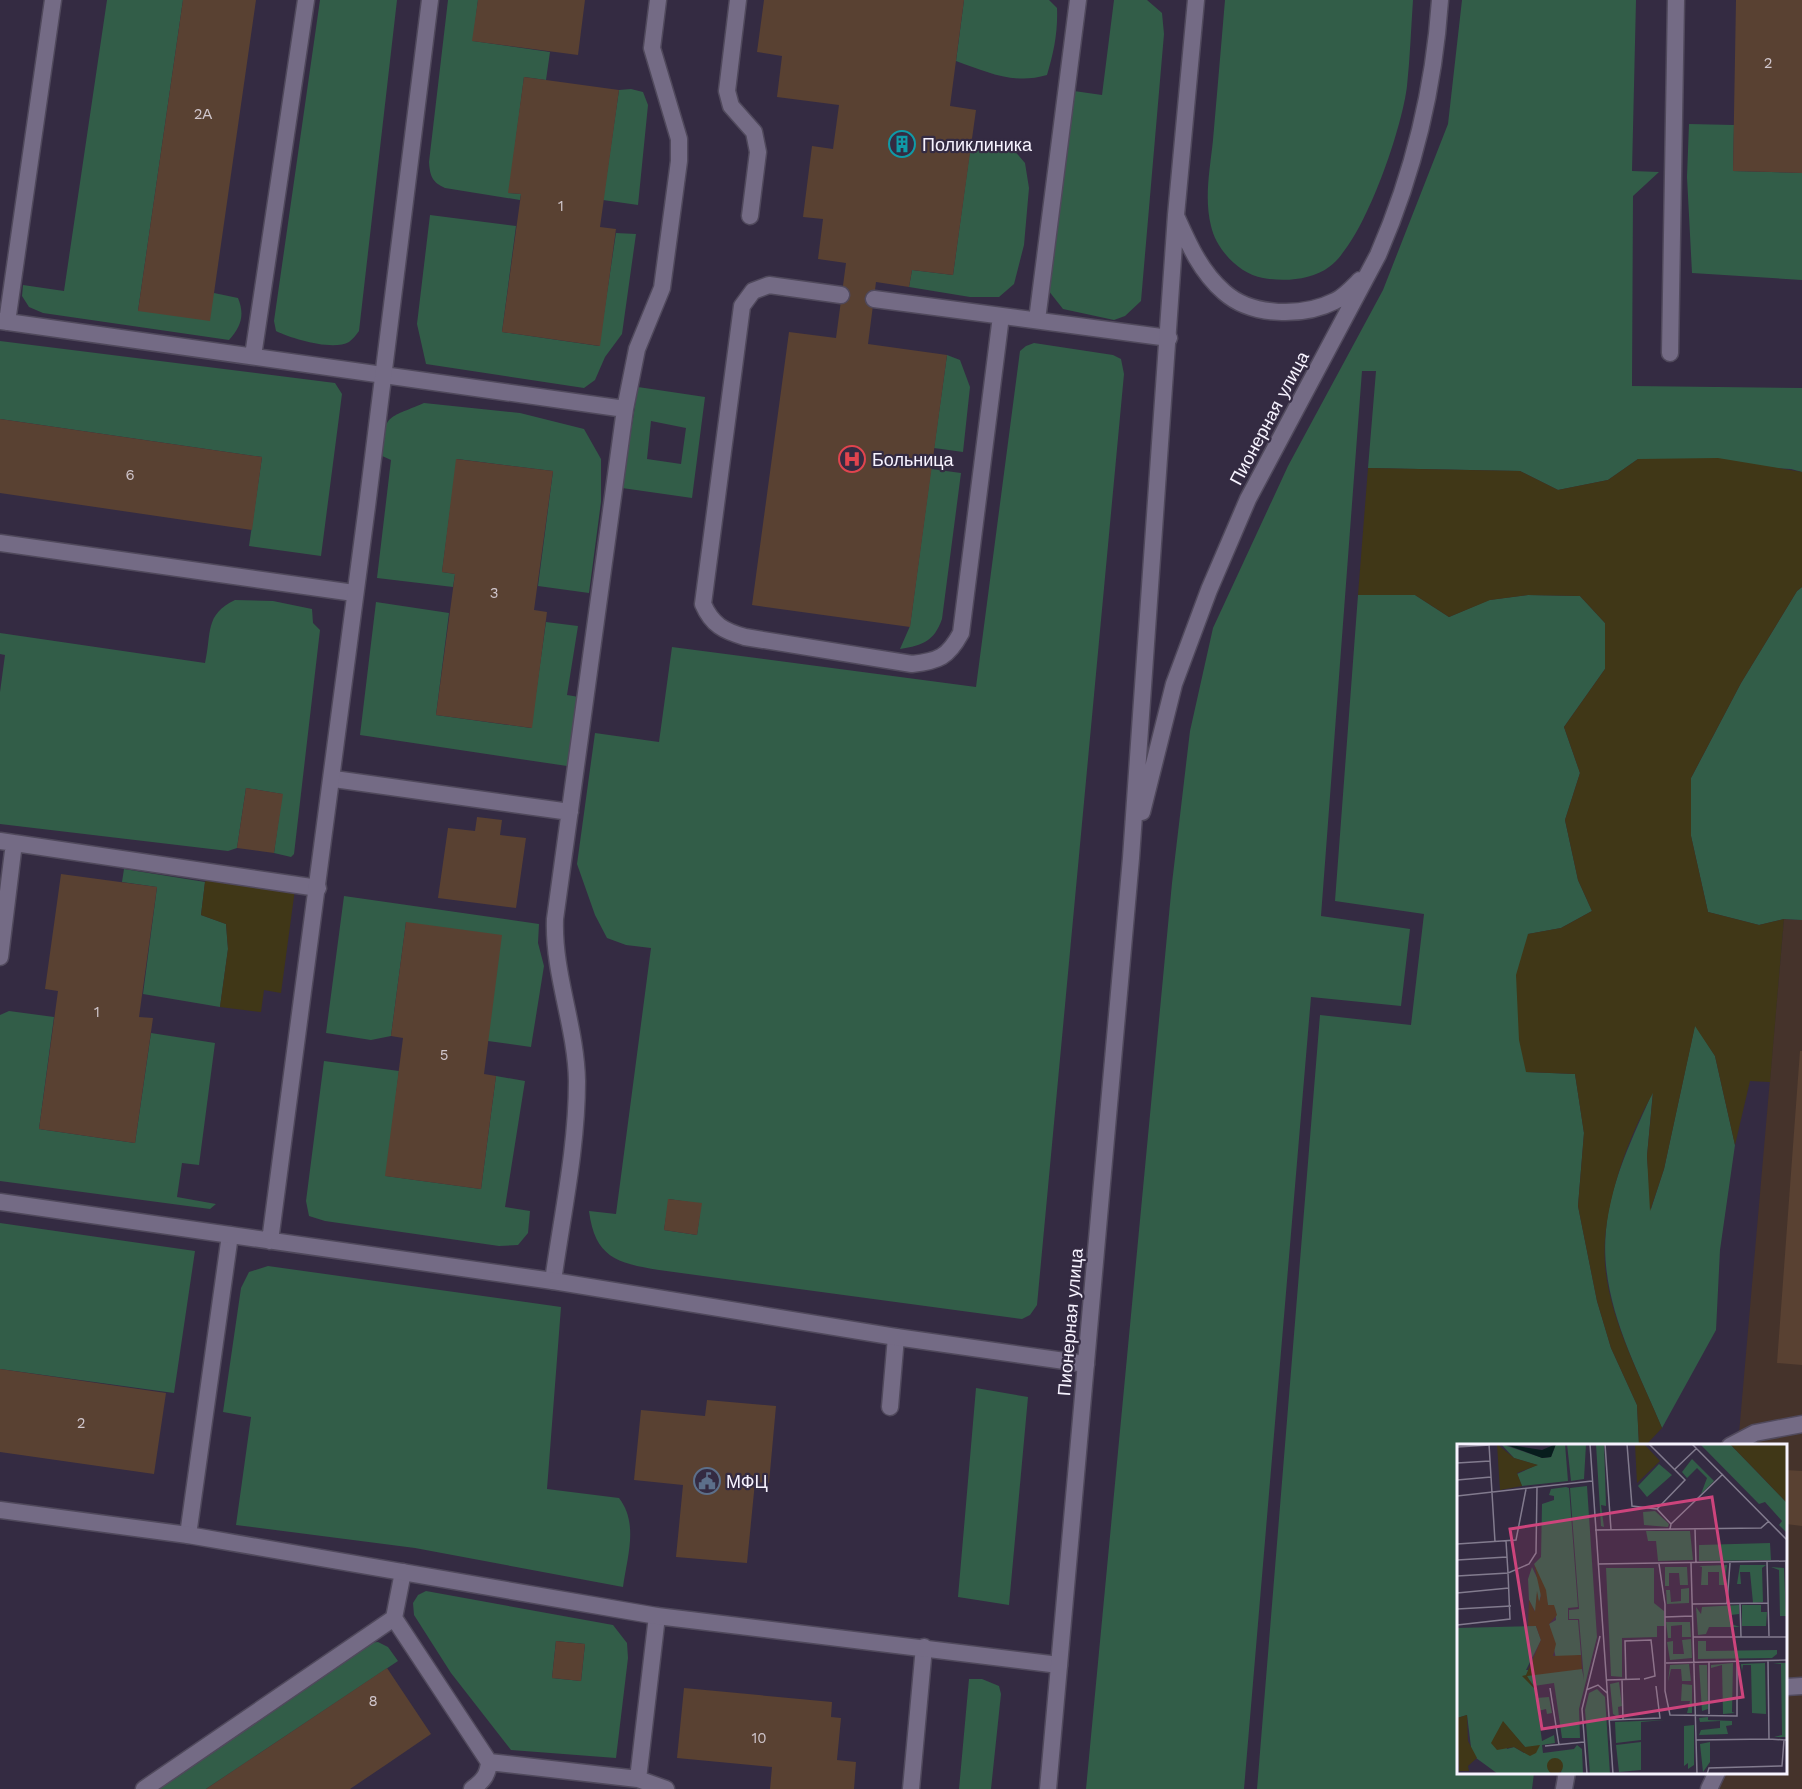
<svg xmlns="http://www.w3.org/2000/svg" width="1802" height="1789" font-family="'Work Sans',sans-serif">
  <rect width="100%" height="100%" fill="#342b42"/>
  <path fill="#45332b" d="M 1784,919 L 1802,920 L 1802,1789 L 1708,1789 L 1710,1773 L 1786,1772 L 1786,1446 L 1738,1445 Z"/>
  <path fill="#325d48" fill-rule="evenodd" d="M 107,0 L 183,0 L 138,311 L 214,293 L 238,298 C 245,315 241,327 229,340 L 43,313 L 29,307 L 22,296 L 23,285 L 64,291 Z
    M 320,0 L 397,0 L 359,331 C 356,335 353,339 349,342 C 333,351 292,339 276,331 L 274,321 Z
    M 448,0 L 478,0 L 473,41 L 550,52 L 546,80 L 524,77 L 509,193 L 521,194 L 520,200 L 445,188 C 432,182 430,176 429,162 Z
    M 964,0 L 1049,0 L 1057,8 C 1058,31 1054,52 1047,75 C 1014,85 987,72 956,61 Z
    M 1114,0 L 1147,0 L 1162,13 L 1164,34 L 1141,301 L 1125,316 L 1114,320 L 1063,309 L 1048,290 L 1074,91 L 1102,95 Z
    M 1225,0 L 1413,0 C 1411,29 1410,58 1407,86 C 1402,129 1364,242 1329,267 C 1312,280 1284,282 1263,278 C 1239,274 1216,249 1211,226 C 1204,198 1210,169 1213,140 C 1217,94 1221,47 1225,0 Z
    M 1462,0 L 1636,0 L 1632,171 L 1659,172 L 1633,196 L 1632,386 L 1802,388 L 1802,472 L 1791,469 L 1638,459 L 1608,480 L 1558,490 L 1520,471 L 1368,468 L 1376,371 L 1362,371 L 1321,916 L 1410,929 L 1401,1006 L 1311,997 L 1244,1789 L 1086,1789 L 1172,883 L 1190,731 L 1213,628 L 1288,466 L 1383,290 L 1448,124 Z
    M 631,89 L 643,92 L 648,105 L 638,205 L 603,200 L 619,90 Z
    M 1689,124 L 1734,125 L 1733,171 L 1802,173 L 1802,280 L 1692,273 L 1687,177 Z
    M 971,143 L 1013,149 L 1025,163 L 1029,188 L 1024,245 L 1014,284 L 999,297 L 970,297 L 909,287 L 912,270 L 953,275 Z
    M 430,215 L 516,226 L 502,332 L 599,346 L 616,233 L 636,234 L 622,334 L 605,357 L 595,380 L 584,388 L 426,364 L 417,324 Z
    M 0,341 L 335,383 L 342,394 L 321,556 L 249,546 L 262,457 L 0,419 Z
    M 1034,343 L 1113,355 L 1121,359 L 1124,374 L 1037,1305 L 1030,1315 L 1022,1319 L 659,1270 C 616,1263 595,1257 589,1211 L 616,1214 L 651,948 L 626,945 L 607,938 L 595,915 L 577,864 L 595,733 L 659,742 L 672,647 L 976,687 L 1020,351 L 1026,346 ZM 669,1199 L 701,1204 L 697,1235 L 664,1230 Z
    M 947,355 L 960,360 L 970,387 L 963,452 L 934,448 Z
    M 638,387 L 705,397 L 692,498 L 622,488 ZM 651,421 L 686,428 L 681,464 L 647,459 Z
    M 424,403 L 520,413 L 584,429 L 601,459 L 601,502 L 589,593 L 538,586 L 553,471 L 457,459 L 442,572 L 455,574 L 453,587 L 377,578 L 391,460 L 380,455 C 385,413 387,419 424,403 Z
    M 931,469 L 961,473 L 942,619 C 934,641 924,645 900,649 L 910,626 Z
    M 1802,587 L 1802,920 L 1784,919 L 1759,925 L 1708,912 L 1691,836 L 1691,778 L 1741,683 L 1797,591 Z
    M 1358,595 L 1415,595 L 1449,617 L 1489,600 L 1528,595 L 1580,596 L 1605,623 L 1605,669 L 1564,727 L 1580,773 L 1565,820 L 1578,880 L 1592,911 L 1561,928 L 1528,934 L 1526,1072 L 1575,1074 L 1584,1133 L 1578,1206 L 1597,1301 L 1611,1348 L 1637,1405 L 1639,1445 L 1458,1446 L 1458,1772 L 1534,1773 L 1532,1789 L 1257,1789 L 1320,1015 L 1411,1025 L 1424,914 L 1335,901 Z
    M 235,600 L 273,601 L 312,609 L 313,623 L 320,630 L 294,854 L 291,857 L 274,853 L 282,794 L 246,788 L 237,848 L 228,851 L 0,824 L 0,692 L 5,655 L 0,654 L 0,633 L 205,663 C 212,633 204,615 235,600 Z
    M 376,602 L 449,613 L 436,715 L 531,728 L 546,622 L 578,626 L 567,695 L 579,697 L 567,766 L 360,735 Z
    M 124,869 L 205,882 L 201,915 L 226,924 L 228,949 L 220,1007 L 143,994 L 157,887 L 122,882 Z
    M 344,896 L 539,924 L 538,943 L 544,966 L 531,1047 L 488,1041 L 406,922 L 391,1036 L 371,1040 L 326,1033 Z
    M 9,1011 L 54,1017 L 39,1129 L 135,1143 L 151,1033 L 215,1043 L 199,1165 L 182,1163 L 177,1197 L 216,1204 L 210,1209 L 0,1181 L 0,1015 Z
    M 1695,1025 L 1715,1056 L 1735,1145 L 1720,1250 L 1716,1330 L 1662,1428 C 1636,1366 1599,1300 1606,1230 C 1610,1182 1634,1135 1653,1091 L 1647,1156 L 1651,1209 L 1664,1169 Z
    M 324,1061 L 399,1071 L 386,1176 L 481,1189 L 496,1076 L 525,1081 L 505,1207 L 530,1211 L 528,1233 L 518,1245 L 499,1246 L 325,1221 L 309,1216 L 306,1201 Z
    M 0,1223 L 195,1251 L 174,1393 L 0,1369 Z
    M 268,1266 L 561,1307 L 547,1489 L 619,1498 C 639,1524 627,1557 623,1587 L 415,1548 L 236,1525 L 251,1417 L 223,1412 L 241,1288 L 249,1272 Z
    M 976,1388 L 1028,1397 L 1009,1605 L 958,1597 Z
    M 426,1591 L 613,1625 L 627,1643 L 628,1658 L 616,1758 L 511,1750 L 451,1673 L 414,1615 L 413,1603 L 418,1595 ZM 556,1641 L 585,1644 L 581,1681 L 552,1678 Z
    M 378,1642 L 388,1647 L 398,1661 L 206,1789 L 157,1789 L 369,1643 Z
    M 969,1679 L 982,1679 L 999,1686 L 1001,1694 L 991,1789 L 959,1789 Z"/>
  <path fill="#403717" d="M 1718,458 L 1802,472 L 1802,587 L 1797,591 L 1741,683 L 1691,778 L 1691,836 L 1708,912 L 1759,925 L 1784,919 L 1770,1082 L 1750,1081 L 1735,1145 L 1715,1056 L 1695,1026 L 1664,1169 L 1650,1211 L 1647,1156 L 1653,1093 C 1627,1139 1601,1211 1605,1264 C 1609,1319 1641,1377 1662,1428 L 1646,1445 L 1639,1445 L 1637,1405 L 1611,1348 L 1597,1301 L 1578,1206 L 1584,1133 L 1575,1074 L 1526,1072 L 1519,1040 L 1516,975 L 1528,934 L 1561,928 L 1592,911 L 1578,880 L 1565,820 L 1580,773 L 1564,727 L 1605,669 L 1605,623 L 1580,596 L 1528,595 L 1490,600 L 1449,617 L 1415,595 L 1358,595 L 1368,468 L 1520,471 L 1558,490 L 1608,480 L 1638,459 Z
    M 209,877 L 295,889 L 281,993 L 264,990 L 261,1012 L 220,1007 L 228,949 L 226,924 L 201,915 L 205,882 Z"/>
  <path fill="#594132" d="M 183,0 L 256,0 L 210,321 L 138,311 Z
    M 478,0 L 585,0 L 578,55 L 472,41 Z
    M 764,0 L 964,0 L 950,106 L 976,110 L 953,275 L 912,270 L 909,287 L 876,282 L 868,344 L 947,355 L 910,627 L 752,605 L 789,332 L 836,338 L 846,263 L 818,259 L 823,219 L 803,217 L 812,146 L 833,149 L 839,105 L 777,97 L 782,56 L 757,52 Z
    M 1736,0 L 1802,0 L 1802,173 L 1733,171 Z
    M 524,77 L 619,90 L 600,227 L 616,229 L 600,346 L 502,332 L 521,194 L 508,193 Z
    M 0,419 L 262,457 L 252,530 L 0,493 Z
    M 456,459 L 553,471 L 534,610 L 547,612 L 532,728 L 436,715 L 455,574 L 442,572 Z
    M 246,788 L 283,794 L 274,853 L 237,848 Z
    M 477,817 L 502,820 L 500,835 L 526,838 L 516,908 L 438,898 L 448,828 L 475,831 Z
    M 61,874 L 157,887 L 139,1017 L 153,1018 L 135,1143 L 39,1129 L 58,991 L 45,989 Z
    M 406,922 L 502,935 L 484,1074 L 496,1076 L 481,1189 L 385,1176 L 403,1038 L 391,1036 Z
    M 1800,1051 L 1802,1051 L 1802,1365 L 1777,1363 Z
    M 668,1199 L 702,1203 L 697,1235 L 664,1230 Z
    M 0,1369 L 166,1393 L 154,1474 L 0,1452 Z
    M 707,1400 L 776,1406 L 769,1483 L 755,1482 L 747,1563 L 676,1557 L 683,1485 L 634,1480 L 641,1410 L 705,1416 Z
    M 1786,1470 L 1802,1471 L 1802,1526 L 1786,1524 Z
    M 556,1641 L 585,1644 L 581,1681 L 552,1678 Z
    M 387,1668 L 431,1734 L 390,1762 L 350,1789 L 206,1789 Z
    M 684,1688 L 832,1702 L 831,1717 L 841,1718 L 837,1760 L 856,1762 L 854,1789 L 770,1789 L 772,1767 L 677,1758 Z"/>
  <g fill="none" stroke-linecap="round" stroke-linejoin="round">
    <defs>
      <path id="service" d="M 738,0 L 727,91 L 731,106 L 754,132 L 758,152 L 750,216
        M 841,295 L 769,285 L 753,291 L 742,306 L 703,604 C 712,625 724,631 745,637 L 912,664 C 939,661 948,657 961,633 L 1001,316
        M 874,299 L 1169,338
        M 1037,320 L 1078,0
        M 0,321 L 625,409
        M 7,322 L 53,0
        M 1670,353 L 1676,0
        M 253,356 L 306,0
        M 0,543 L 354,593
        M 334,779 L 570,812
        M 0,841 L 318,888
        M 0,957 L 14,843
        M 553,1281 C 562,1216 577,1148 577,1081 C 576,1026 553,974 555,919 L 625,409 L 637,349 L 662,288 L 679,161 L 679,139 L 652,48 L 658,0
        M 890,1407 L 896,1337
        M 1730,1446 L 1755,1433 L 1802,1424
        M 188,1535 L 230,1235
        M 403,1572 L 394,1618 L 489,1762 C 488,1775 483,1781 472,1789
        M 1786,1687 L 1802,1686
        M 489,1762 L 638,1779 L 666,1789
        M 638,1779 L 657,1616
        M 144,1789 L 394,1618
        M 911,1789 L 924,1647
        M 1564,1789 L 1567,1772
        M 1709,1789 L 1717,1772"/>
      <path id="minor" d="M 0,1202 L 553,1281 L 896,1337 L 1086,1364
        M 270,1241 C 326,828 380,414 430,0
        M 0,1510 L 188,1535 L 657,1616 L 1059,1665"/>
      <path id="tertiary" d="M 1177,218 C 1189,245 1201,272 1224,292 C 1252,317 1303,317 1335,301 C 1344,297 1353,287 1360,280
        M 1142,812 L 1174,684 L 1209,590 L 1248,499 L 1378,255 C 1414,172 1434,90 1440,0
        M 1048,1789 L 1131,858 L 1176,215 L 1196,0"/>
    </defs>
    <use href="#service" stroke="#50495c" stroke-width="19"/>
    <use href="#minor" stroke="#50495c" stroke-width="19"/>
    <use href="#tertiary" stroke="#50495c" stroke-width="19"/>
    <use href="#service" stroke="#746b85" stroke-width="16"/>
    <use href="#minor" stroke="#746b85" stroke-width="16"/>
    <use href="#tertiary" stroke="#746b85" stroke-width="16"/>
  </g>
  <defs>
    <symbol id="building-ring" viewBox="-11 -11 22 22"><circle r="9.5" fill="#342b42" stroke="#0f9aa8" stroke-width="1.5"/><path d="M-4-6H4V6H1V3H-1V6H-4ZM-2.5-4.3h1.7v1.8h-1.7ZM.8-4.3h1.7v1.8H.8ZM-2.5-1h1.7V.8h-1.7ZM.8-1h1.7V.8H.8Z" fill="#0f9aa8"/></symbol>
    <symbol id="hospital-ring" viewBox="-11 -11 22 22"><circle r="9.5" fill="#342b42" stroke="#e0444e" stroke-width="1.5"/><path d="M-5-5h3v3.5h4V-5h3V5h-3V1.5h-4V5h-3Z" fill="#e0444e"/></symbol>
    <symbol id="civic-ring" viewBox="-11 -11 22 22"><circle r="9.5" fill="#342b42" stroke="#5c6f8a" stroke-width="1.5"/><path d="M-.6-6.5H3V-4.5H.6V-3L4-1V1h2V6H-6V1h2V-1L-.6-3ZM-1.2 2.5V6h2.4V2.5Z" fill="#5c6f8a"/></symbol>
  </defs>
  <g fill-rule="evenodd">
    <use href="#building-ring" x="887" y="129" width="30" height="30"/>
    <use href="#hospital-ring" x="837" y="444" width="30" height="30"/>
    <use href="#civic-ring" x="692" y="1466" width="30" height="30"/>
  </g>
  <g text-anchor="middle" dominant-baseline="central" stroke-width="4.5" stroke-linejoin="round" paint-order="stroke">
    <g font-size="15" fill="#d0c6cc">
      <text x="1768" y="63">2</text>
      <text x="203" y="114">2А</text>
      <text x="561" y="206">1</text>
      <text x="130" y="475">6</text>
      <text x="494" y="593">3</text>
      <text x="97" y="1012">1</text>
      <text x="444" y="1055">5</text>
      <text x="81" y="1423">2</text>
      <text x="373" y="1701">8</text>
      <text x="759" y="1738">10</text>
    </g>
    <g font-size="18" fill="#f7f3ff" stroke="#342b42" text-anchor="start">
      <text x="922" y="144">Поликлиника</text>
      <text x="872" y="459">Больница</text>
      <text x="726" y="1481">МФЦ</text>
    </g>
    <g font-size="18" fill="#f7f3ff" stroke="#342b42">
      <text transform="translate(1269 418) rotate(-62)">Пионерная улица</text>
      <text transform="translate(1070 1322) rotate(-85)">Пионерная улица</text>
    </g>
  </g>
  <g transform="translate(1457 1444)">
    <rect width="330" height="330" fill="#342b42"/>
    <path d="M 44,0 L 86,14 L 94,13 L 99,0 L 108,0 L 111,37 L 65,42 L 60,30 L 80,21 L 57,14 ZM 110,0 L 129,0 L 127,35 L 114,37 ZM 139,0 L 147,0 L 149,62 L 144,61 L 147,83 L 144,82 ZM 243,0 L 273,0 L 330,59 L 330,89 L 322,81 L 325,77 L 308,58 L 302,60 ZM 235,15 L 257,37 L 244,50 L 250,34 L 240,24 L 230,34 L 225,28 ZM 202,20 L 215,31 L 190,53 L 181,42 ZM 130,42 L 140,193 L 122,265 L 123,294 L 102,294 L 105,294 L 97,239 L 77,242 L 69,232 L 66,232 L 78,245 L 79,254 L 92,253 L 95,269 L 90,270 L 89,265 L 81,267 L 85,297 L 97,291 L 98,299 L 85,301 L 86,309 L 117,305 L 120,301 L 125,305 L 126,330 L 104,330 L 105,320 L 92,326 L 94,330 L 41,330 L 15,311 L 10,271 L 0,274 L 0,184 L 79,182 L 84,196 L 69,226 L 125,225 L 127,236 L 122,175 L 112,175 L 112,166 L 122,165 L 113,44 ZM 46,278 L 68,303 L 78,304 L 67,309 L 57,303 L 50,305 ZM 109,43 L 112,44 L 121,163 L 111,164 L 111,176 L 121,176 L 124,211 L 99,215 L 92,180 L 99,176 L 98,164 L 91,161 L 77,120 L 84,113 L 85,60 L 97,56 L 97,52 L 92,51 L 94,45 ZM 198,67 L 212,80 L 211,83 L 187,81 L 186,68 ZM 189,87 L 233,87 L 236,116 L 201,117 L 199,97 L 191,97 ZM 313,99 L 314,116 L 242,117 L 242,101 ZM 270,121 L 267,141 L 262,141 L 262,128 L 251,128 L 251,141 L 244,141 L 245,123 L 242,122 ZM 283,121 L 309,121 L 305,124 L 306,158 L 296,159 L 293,128 L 283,128 L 284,140 L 280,140 ZM 75,123 L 85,144 L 82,161 L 80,149 L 79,169 L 72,156 L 71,135 ZM 208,123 L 230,123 L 231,141 L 223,141 L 222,129 L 212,129 L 212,142 L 208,142 ZM 314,123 L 327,124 L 329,172 L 323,172 L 322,126 ZM 149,124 L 197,124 L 197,159 L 207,167 L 207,182 L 200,182 L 200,193 L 165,194 L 165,233 L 154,232 ZM 232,144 L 232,159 L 210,160 L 209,146 L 213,146 L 214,158 L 224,157 L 224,145 ZM 282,161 L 282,170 L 274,171 L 274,180 L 283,183 L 252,183 L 249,190 L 241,191 L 239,163 L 244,170 L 245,163 ZM 285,161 L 304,161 L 304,168 L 310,168 L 309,182 L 285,182 ZM 209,178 L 233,178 L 234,193 L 225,193 L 225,181 L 214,182 L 214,194 L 211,194 ZM 234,195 L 235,214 L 213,216 L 210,198 L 216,197 L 216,210 L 227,210 L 225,196 ZM 241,197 L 249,197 L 249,207 L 320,206 L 320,210 L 315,214 L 241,215 ZM 276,219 L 275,268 L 278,269 L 266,270 L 265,221 L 254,224 L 254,221 ZM 308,219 L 309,270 L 295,269 L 294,221 L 286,221 L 285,227 L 284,220 ZM 316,219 L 329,219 L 330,220 L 329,293 L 317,293 L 325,291 L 324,220 ZM 232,220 L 234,237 L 225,237 L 224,225 L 214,225 L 211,238 L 213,221 ZM 242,221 L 250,221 L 251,265 L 245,267 ZM 162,238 L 165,262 L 161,263 L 162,274 L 156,270 L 153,240 ZM 225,240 L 235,241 L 235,269 L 230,269 L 233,257 L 224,257 ZM 140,245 L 148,253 L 153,330 L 133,330 L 128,266 L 132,249 ZM 251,273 L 251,276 L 275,277 L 275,281 L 269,282 L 271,290 L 242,291 L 244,286 L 263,284 L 263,277 L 243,278 L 242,274 ZM 208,276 L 184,278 L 184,296 L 159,299 L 158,278 ZM 237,281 L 237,321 L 231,325 L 231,319 L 227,322 L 227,282 ZM 184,298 L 184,326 L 162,328 L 159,301 ZM 253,298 L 253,318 L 246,328 L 243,300 Z" fill="#325d48" fill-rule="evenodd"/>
    <path d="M 40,0 L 57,14 L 81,21 L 60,29 L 65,42 L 43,46 ZM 178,0 L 187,0 L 203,17 L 180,39 ZM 273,0 L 330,0 L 330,59 L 308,36 ZM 77,120 L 89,146 L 91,161 L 97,161 L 100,171 L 92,180 L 99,200 L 96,212 L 124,211 L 125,225 L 70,232 L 78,245 L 65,232 L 69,231 L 84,196 L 79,182 L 71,182 L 72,156 L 78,168 L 80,147 L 82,158 L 84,152 ZM 10,271 L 11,297 L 20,314 L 11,322 L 12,327 L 2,327 L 0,274 ZM 46,277 L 68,303 L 83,301 L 79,309 L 73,312 L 57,303 L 40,306 L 34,299 ZM90 322a8 8 0 1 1 16 0a8 8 0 1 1-16 0Z" fill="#403717"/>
    <path d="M 47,0 L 85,6 L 99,0 L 94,13 L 85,14 Z" fill="#071d1d"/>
    <path fill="none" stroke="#827b8e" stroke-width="1.5" d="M 32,0 L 38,98M 133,0 L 156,330M 148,0 L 154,86M 170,0 L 175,62 L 200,65 L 214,80 L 213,85M 192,0 L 228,36 L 200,65M 235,0 L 330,96M 0,3 L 33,1M 0,19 L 33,17M 218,25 L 240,4M 0,36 L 34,33M 0,52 L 135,37M 214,80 L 266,30M 238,85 L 239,119M 138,86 L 304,84 L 312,77M 0,100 L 59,96 L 69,45M 0,116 L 50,113M 310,118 L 312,192M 329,118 L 330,171M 234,119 L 240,330M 141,120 L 330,117M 202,120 L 208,160 L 208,247 L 213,271 L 280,272 L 280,218M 0,132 L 51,129 L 49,97M 0,149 L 52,144M 270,159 L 273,119M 283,159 L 284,193M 235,160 L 311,159M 0,165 L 54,162M 208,173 L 235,172M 0,181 L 53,175 L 51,129 L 72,120 L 79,109 L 80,43M 236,193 L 330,193M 311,217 L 312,295 L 329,296M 252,218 L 252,270M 209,219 L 330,216M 150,236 L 183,235M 165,236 L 166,276M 169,236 L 168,197 L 194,196 L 198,232 L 187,235M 93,244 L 102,301M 129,246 L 141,241 L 150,249M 153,276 L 203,274 L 199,242M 239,296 L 312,295M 88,302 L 127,298M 130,330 L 125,265 L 143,192M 250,330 L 252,324 L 325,322 L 327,296M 309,330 L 330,330"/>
    <path fill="#cd447c" fill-opacity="0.15" stroke="#cd447c" stroke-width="3" d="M 255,53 L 286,253 L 85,285 L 53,85 Z"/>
    <rect width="330" height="330" fill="none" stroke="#f7f3ff" stroke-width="3"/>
  </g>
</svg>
